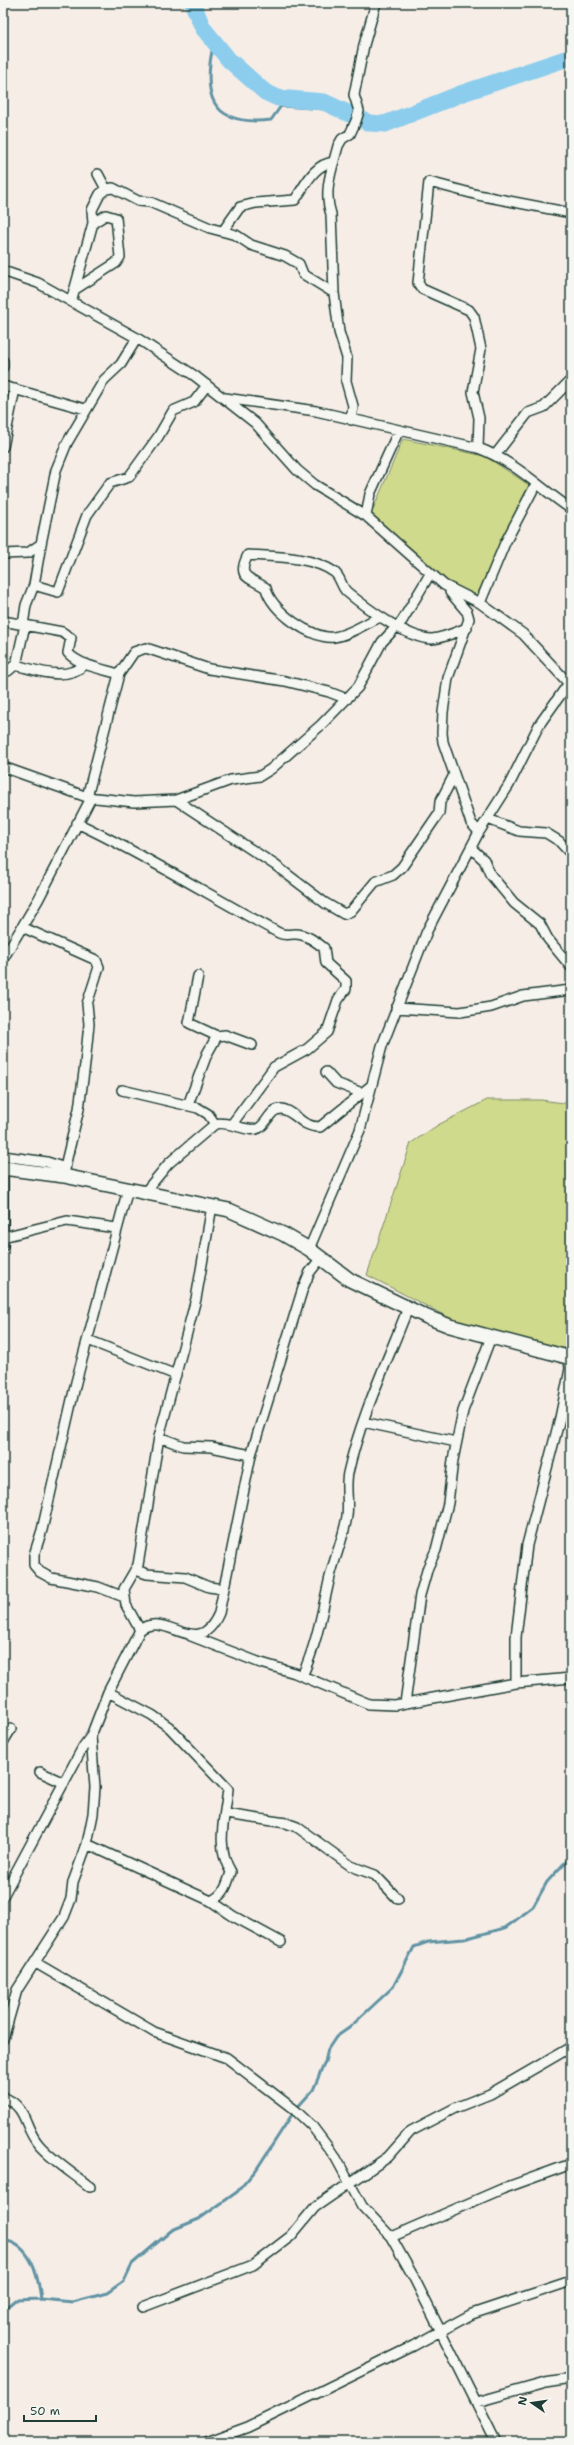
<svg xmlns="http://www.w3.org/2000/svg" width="574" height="2445" font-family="'Shantell Sans',sans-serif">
  <rect width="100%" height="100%" fill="#f6ede7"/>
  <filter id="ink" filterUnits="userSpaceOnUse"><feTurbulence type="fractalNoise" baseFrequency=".025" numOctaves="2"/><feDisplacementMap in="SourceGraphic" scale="8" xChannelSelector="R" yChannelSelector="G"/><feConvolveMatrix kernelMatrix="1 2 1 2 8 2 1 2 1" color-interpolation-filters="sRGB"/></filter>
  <g filter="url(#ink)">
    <path fill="#d0da8d" stroke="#788c60" d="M 403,439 L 485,456 L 529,485 L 477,595 L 454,587 L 403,546 L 371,514 Z
      M 487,1100 L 541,1100 L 571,1104 L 571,1350 L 461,1324 L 367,1275 L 411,1143 L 438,1125 Z"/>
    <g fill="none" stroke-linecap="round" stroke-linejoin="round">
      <path stroke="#6093a3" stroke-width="3" d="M 214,41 C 202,93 208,127 271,120 L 281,106 L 340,110
        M 3,2240 C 31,2244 38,2275 41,2299
        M 3,2310 L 15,2300 L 41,2299 L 73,2302 L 107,2293 L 124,2281 L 132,2264 L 172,2230 L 199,2219 L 237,2192 L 256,2170 L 295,2110 L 313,2090 L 325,2062 L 328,2049 L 336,2037 L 349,2028 L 393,1987 L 414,1947 L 428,1942 L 464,1939 L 505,1928 L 533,1907 L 547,1882 L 571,1856"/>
      <path stroke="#8ccded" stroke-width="17" d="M 194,3 L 194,7 L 203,28 L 229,60 L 265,92 L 278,98 L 324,102 L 369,123 L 385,124 L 463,93 L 571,57"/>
      <defs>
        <path id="street" d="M 98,174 L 106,189
          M 223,231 L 240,207 L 256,203 L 295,200 C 306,184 314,164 334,162
          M 3,271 L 38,283 L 137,338 L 195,376 L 255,423 L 297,470 L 315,485 L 366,516 L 444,585 L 480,603 L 523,634 L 571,686
          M 74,290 L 116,263 L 120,257 L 116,218 L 106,215 L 93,223
          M 71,302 L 93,223 L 92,210 L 100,194 L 106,189 L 113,188 L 138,201 L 150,202 L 210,228 L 236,235 L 251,245 L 285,256 L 299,264 L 303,274 L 334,293
          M 3,361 L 3,367
          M 3,386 L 85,409
          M 225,398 L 316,411 L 478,448 C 514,461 540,488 571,509
          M 351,420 L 353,406 L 346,381 L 347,358 L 339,332 L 334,293 L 331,214 C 323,191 332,169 338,146 L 342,139 L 350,134 L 356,121 L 359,111 L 354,95 L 364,45 L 376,3
          M 3,447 L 15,389
          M 478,448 L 479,418 L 473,392 L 481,349 L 474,317 L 469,310 L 422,289 L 418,283 L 429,182 L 478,195 L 571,213
          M 496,454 L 528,413 L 544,407 L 571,380
          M 366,516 L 370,494 L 399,430
          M 3,554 L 28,553 L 41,544 L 56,470 L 67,443 L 104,380 L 121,364 L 137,338
          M 34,585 L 58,592 L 87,515 L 110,483 L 129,477 L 158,437 L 173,411 L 194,402 L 207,385
          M 450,592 L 467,612 L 469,619 L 448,678 L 443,712 L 442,733 L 443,742 L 471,823 L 479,832
          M 480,603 L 505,543 L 536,484
          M 380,617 C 366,623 350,635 334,637 C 312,640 270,610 266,588 C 252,578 235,579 248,555 C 275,557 311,556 334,572 C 341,577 341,587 347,592 C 365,607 408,639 432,639 C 444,638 456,632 467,628
          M 3,621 L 62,632 L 71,638 L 68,653 C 80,666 103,669 119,674
          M 23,625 L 26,605 L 34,585 L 41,544
          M 16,665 L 25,625
          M 3,670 L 8,671 L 15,665 C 40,671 65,682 86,664
          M 3,767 L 87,797 L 134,802 L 176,800 L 231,780 L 260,776 L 271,769 L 321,725 L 358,687 L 382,642 L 402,621 L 430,574
          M 87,797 L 119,674 L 134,652 L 146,648 L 209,669 L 285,681 L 329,692 L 347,699
          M 176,800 L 275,865 L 325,903 L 344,914 L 351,911 L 375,882 L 393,875 L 402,867 L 439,813 L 440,802 L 454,775
          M 488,819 L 519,831 L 546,833 L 559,841 L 571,854
          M 77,823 C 147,856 212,897 279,933 C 286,936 288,934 295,934 C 306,934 315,941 324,948 L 326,963 L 346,981 L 346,989 L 338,1000 L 327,1032 L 307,1049 L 274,1067 L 232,1124
          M 471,848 L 484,860 L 490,874 L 514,903 L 540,924 L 548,939 L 571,967
          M 22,927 L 96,960 L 99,967 L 87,1004 L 89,1024 L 85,1064 L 79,1109 L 67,1158 L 64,1176
          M 3,959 L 38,900 L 91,798
          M 198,976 L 189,1023 L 217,1036
          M 396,1008 L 460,1012 L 491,1007 L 523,996 L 571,990
          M 326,1072 L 336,1083 L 362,1093
          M 122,1090 L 198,1108 L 208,1114 L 215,1124
          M 188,1105 L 207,1054 L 217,1036 L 225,1035 L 252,1045
          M 3,1156 L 47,1162 L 65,1168
          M 145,1192 L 169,1163 L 215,1124 C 229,1120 249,1134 259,1128 C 268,1123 270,1108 282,1109 C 297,1112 300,1127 320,1127 L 372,1085
          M 3,1237 L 67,1221 L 116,1228
          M 3,1246 L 3,1168
          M 309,1249 L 360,1130 L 382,1046 L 427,931 L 479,832 L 509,785 L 539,725 L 571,680
          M 88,1340 L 176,1375
          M 363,1422 L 456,1442
          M 159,1437 L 183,1446 L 211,1447 L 251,1455
          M 136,1570 L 147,1574 L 185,1577 L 209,1587 L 224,1589
          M 124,1597 L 98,1587 L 51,1578 L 40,1572 L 34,1565 L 34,1555 L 42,1530 L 76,1382 L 128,1189
          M 140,1630 L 126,1605 L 124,1589 L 138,1565 L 159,1437 L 196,1299 L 212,1206
          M 191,1636 L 258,1662 L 295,1673 L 369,1704 L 395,1705 L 516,1683 L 571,1678
          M 302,1676 C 317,1644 322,1611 330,1577 C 335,1556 344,1537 347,1516 C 349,1502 345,1487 348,1473 C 361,1416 387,1362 408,1308
          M 516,1683 L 516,1637 L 527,1545 L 560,1418 L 570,1369 L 569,1358
          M 108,1692 L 152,1715 L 169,1727 L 228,1789 C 225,1818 215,1846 231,1872 C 227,1885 225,1894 211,1901
          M 405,1703 L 420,1595 L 428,1567 L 436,1550 L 448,1503 L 453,1460 L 463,1411 L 491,1337
          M 3,1742 L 11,1729
          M 40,1772 L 64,1783
          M 226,1814 L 286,1823 L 297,1827 L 351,1866 L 375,1875 L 398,1899
          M 87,1844 L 211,1901 L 233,1916 L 281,1942
          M 3,1896 L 83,1747 L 91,1736
          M 36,1963 L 154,2032 L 227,2058 L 295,2110 L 312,2126 L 336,2158 L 362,2206 L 391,2237 L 413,2276 L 496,2442
          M 3,2039 L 17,1990 L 64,1917 L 71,1899 L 73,1882 L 87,1844 L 93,1814 L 95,1787 L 91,1736 L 108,1692 L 140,1630 C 167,1609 198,1662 219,1613 L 251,1455 L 303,1288 L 310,1272 L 321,1258
          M 3,2097 C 29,2108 23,2127 39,2145 C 53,2161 74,2174 90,2187
          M 391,2237 L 502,2189 L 571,2164
          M 143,2307 L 253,2265 L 291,2236 L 315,2207 L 388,2157 L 411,2131 L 455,2108 L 490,2094 L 571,2047
          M 477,2402 L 545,2383 L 571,2379
          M 207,2442 L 248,2427 L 413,2346 L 472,2314 L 571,2281"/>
        <path id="secondary" d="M 3,1168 L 64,1176 L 229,1210 L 283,1234 L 309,1249 L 350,1280 L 427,1317 L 450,1326 L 571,1358"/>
      </defs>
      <use href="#street" stroke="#1f3d34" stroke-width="12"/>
      <use href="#secondary" stroke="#1f3d34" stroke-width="16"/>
      <use href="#street" stroke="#f6f6f2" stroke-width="9"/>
      <use href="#secondary" stroke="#f6f6f2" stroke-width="13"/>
    </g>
  </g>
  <rect width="574" height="2445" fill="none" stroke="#f6f6f2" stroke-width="16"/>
  <rect x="8" y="8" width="558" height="2429" fill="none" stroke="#1f3d34" stroke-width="1.5" filter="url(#ink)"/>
  <g transform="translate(532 2403) rotate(283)" stroke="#f6f6f2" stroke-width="3" paint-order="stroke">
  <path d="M0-3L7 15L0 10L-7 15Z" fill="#1f3d34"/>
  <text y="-6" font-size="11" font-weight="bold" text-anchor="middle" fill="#1f3d34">N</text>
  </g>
  <path d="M24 2415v6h72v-6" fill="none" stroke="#1f3d34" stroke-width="2"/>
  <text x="30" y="2415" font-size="12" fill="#1f3d34" stroke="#f6f6f2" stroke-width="3" paint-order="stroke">50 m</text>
</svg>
